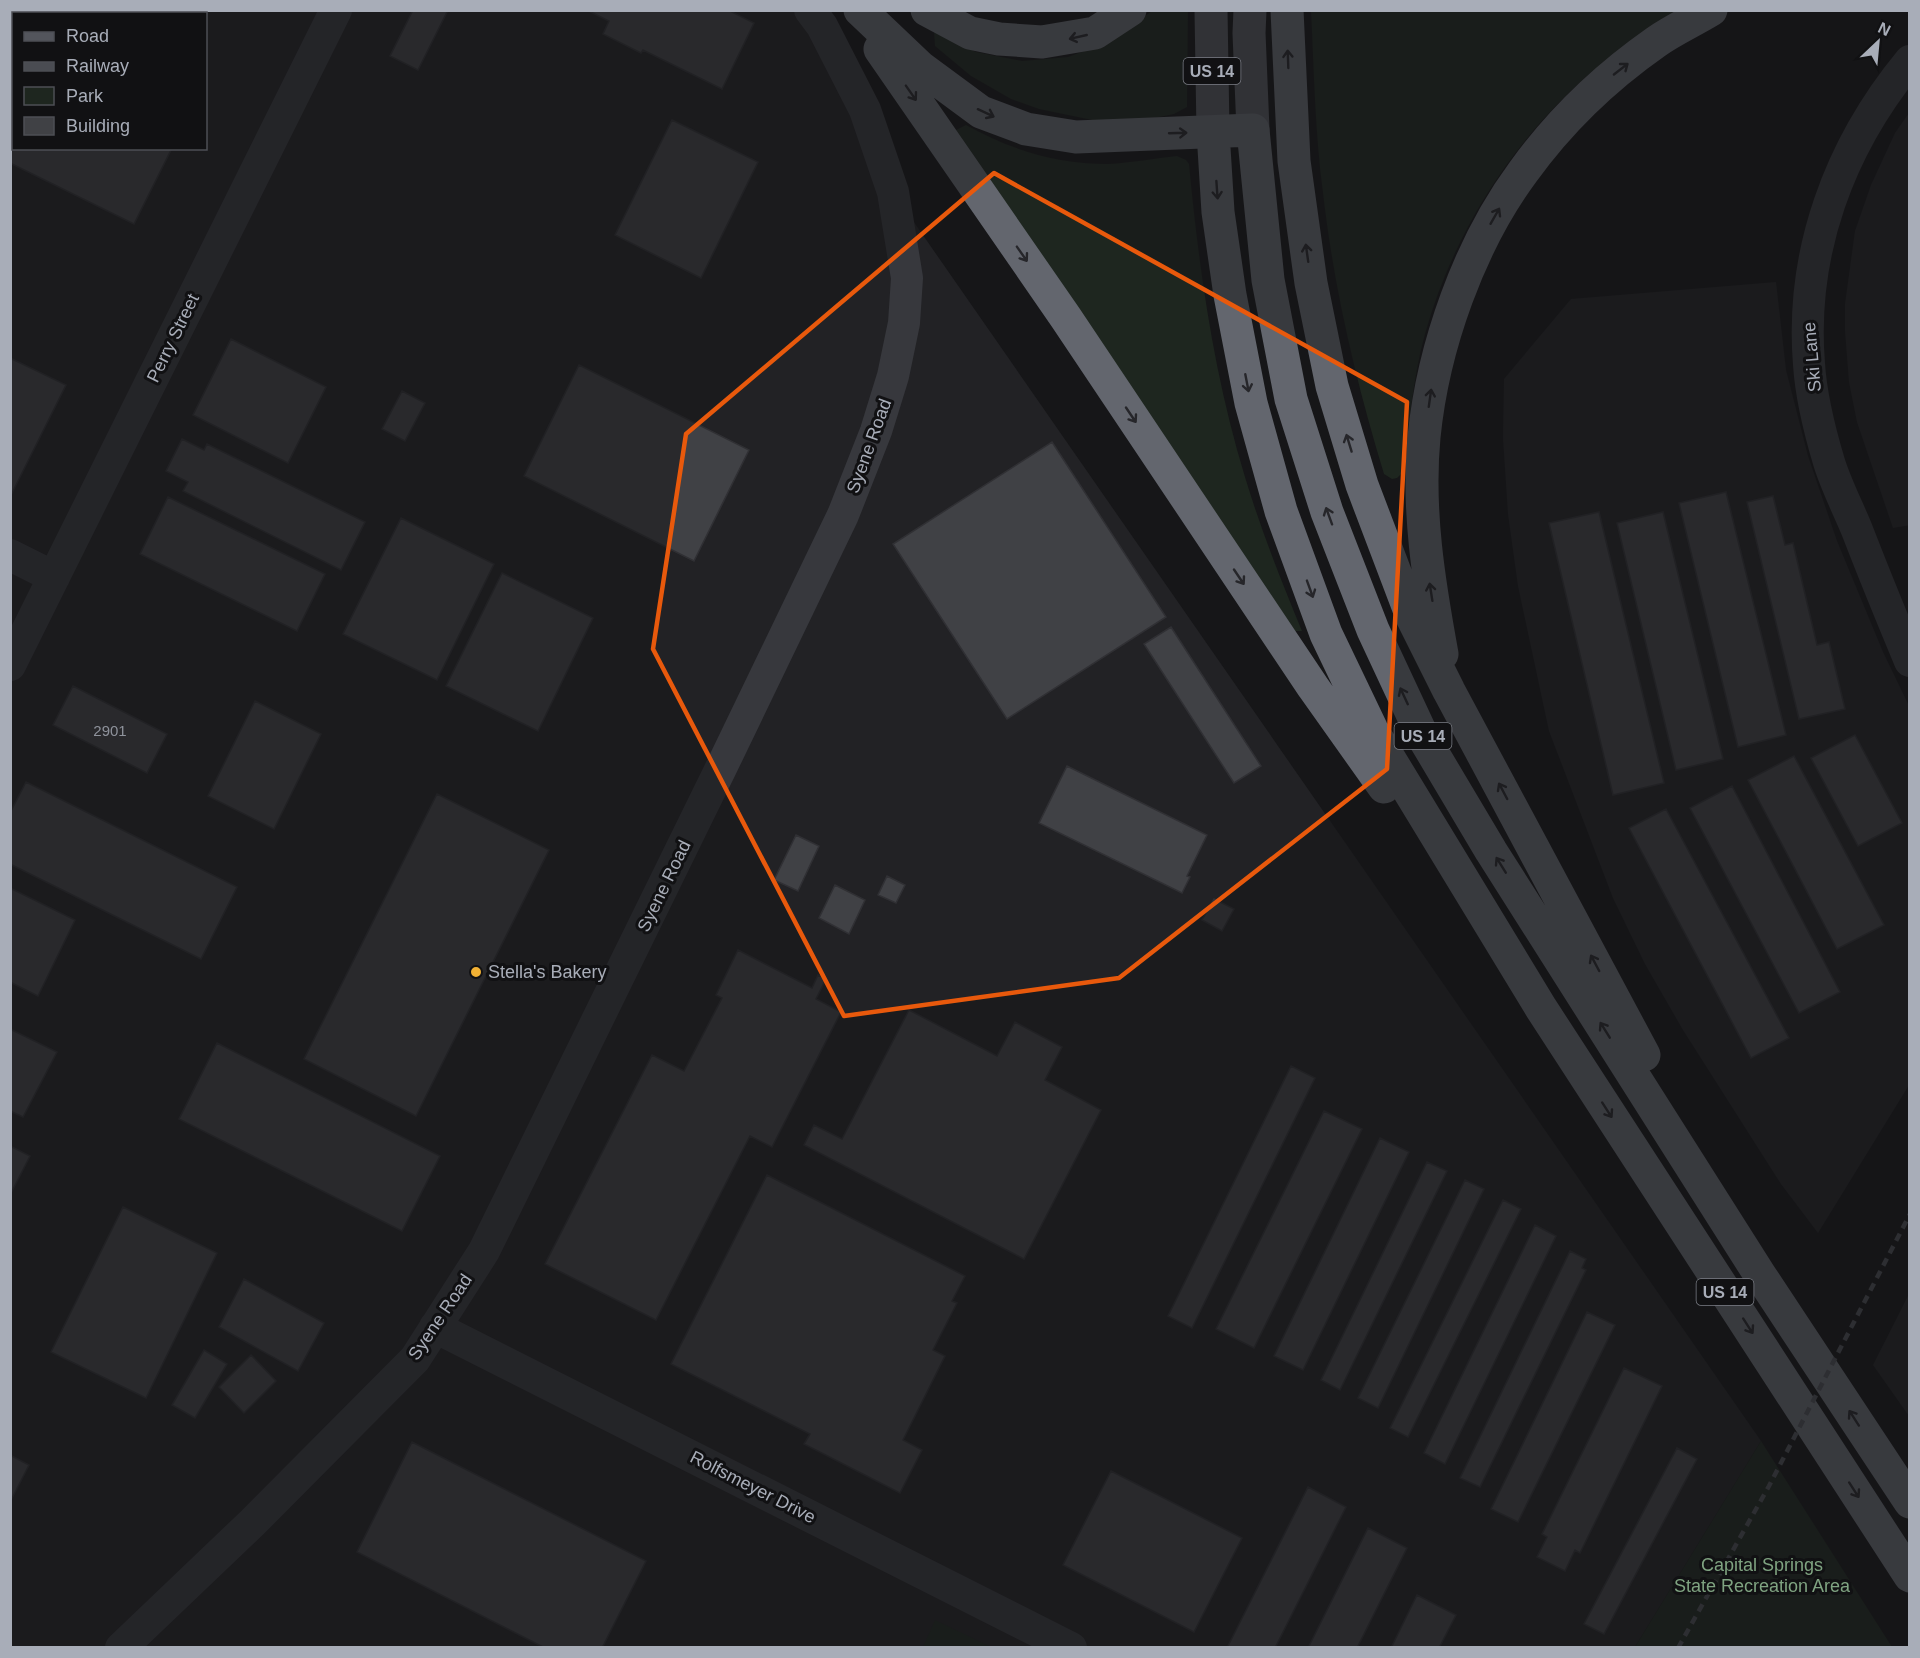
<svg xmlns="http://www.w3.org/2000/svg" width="1920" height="1658" font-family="Arial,sans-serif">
  <rect width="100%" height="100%" fill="#161618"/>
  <path fill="#222225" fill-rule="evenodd" d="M 11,11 L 810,11 L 893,192 L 1761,1441 L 1635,1647 L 11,1648 ZM 14,14 L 206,14 L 206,148 L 14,148 Z
    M 1909,113 L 1910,525 L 1893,528 L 1857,422 L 1849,382 L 1845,331 L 1845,304 L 1855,231 L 1871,185 L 1895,133 Z
    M 1776,282 L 1786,370 L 1808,456 L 1837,541 L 1883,652 L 1910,708 L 1909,1085 L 1818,1233 L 1781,1184 L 1683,1030 L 1645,964 L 1613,898 L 1549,731 L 1518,586 L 1508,514 L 1503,438 L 1504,379 L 1571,299 Z
    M 1909,1294 L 1910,1416 L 1909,1416 L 1873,1365 Z"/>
  <path fill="#1e261f" d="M 1152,11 L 1188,11 L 1187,107 L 1174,114 L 1154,118 L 1097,121 L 1039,109 L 1011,99 L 971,76 L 935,46 L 934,32 L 976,52 L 1022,61 L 1068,57 L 1111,41 Z
    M 1311,11 L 1679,11 C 1555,80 1463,198 1425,334 C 1412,380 1410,427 1402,473 L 1397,478 L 1392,479 L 1384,474 C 1356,382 1334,289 1323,193 C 1315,133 1314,71 1311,11 Z
    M 966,125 C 1011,150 1057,164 1108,164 C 1131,163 1155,158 1177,156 L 1186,160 L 1189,164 C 1199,270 1214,375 1245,477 C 1261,530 1281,580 1302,631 L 1295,631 L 954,131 Z
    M 1761,1441 L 1892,1647 L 1635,1647 Z
    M 935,1620 L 991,1647 L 923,1647 Z"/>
  <path fill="#404145" stroke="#303034" stroke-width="1.5" d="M 10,10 L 17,14 L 14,14 L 14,148 L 172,148 L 134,224 L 10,163 Z
    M 413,10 L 448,10 L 418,70 L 390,56 Z
    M 587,10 L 728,10 L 754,23 L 722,89 L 643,50 L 641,53 L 603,34 L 609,21 Z
    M 672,120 L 758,162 L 701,278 L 615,235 Z
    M 231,339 L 326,387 L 288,463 L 193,415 Z
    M 10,358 L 66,385 L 10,497 Z
    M 579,365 L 749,450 L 694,561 L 524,476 Z
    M 402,391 L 425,403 L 405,441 L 382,429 Z
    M 182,439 L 204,450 L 207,444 L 365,522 L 341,570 L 183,491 L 188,482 L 166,471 Z
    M 1052,442 L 1166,617 L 1007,719 L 893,544 Z
    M 1726,492 L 1786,735 L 1738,747 L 1679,503 Z
    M 1773,496 L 1785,545 L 1793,543 L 1817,645 L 1829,642 L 1845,709 L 1799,719 L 1747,502 Z
    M 168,497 L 325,574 L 297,631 L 140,554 Z
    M 1599,512 L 1664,783 L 1613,795 L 1549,523 Z
    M 1663,512 L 1723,759 L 1676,770 L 1617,523 Z
    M 401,518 L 494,564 L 437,680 L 343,634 Z
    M 502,573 L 593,618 L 538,731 L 446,686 Z
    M 1171,627 L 1261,766 L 1234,783 L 1144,644 Z
    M 73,686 L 167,734 L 147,773 L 53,725 Z
    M 255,701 L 321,734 L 274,829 L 208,796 Z
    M 1855,735 L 1902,823 L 1858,846 L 1811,758 Z
    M 1794,756 L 1884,925 L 1837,949 L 1748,780 Z
    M 1067,766 L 1207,835 L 1187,876 L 1190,877 L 1182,893 L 1039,823 Z
    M 26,782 L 237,887 L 201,959 L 10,864 L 10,813 Z
    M 1732,786 L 1840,992 L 1799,1013 L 1690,808 Z
    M 437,794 L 549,850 L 416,1116 L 304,1059 Z
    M 1666,809 L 1789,1038 L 1751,1058 L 1629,828 Z
    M 796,835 L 819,846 L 798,891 L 774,880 Z
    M 887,876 L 905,885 L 896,903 L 878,895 Z
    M 835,885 L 865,900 L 849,934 L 819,918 Z
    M 10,888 L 75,920 L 38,996 L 10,982 Z
    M 1214,899 L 1234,909 L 1222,931 L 1202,920 Z
    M 738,950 L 812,988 L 818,975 L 826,979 L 816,999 L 841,1012 L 772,1147 L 750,1136 L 656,1320 L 545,1264 L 652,1055 L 684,1071 L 722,998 L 716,995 Z
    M 909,1010 L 997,1056 L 1015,1022 L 1062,1047 L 1045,1080 L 1101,1110 L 1024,1259 L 804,1145 L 814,1125 L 842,1139 Z
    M 10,1029 L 57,1052 L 23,1117 L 10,1111 Z
    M 217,1043 L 440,1156 L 402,1231 L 179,1119 Z
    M 1291,1066 L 1315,1078 L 1192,1328 L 1168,1316 Z
    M 1324,1111 L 1362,1129 L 1254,1348 L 1216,1329 Z
    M 1380,1138 L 1409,1152 L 1303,1370 L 1274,1356 Z
    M 10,1146 L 30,1156 L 10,1195 Z
    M 1427,1162 L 1447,1171 L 1340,1390 L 1321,1380 Z
    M 767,1175 L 965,1276 L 952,1301 L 957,1303 L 933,1350 L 945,1356 L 903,1440 L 922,1450 L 900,1493 L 804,1444 L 810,1434 L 671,1364 Z
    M 1465,1180 L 1484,1189 L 1378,1408 L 1358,1398 Z
    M 1503,1200 L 1521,1209 L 1408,1437 L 1390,1428 Z
    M 123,1207 L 217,1253 L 146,1398 L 51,1352 Z
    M 1535,1225 L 1556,1236 L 1445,1464 L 1424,1453 Z
    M 1570,1251 L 1586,1259 L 1582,1268 L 1586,1270 L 1480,1487 L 1460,1478 Z
    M 244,1279 L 324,1323 L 298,1371 L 219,1327 Z
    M 1587,1312 L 1615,1325 L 1518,1522 L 1491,1509 Z
    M 204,1350 L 227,1364 L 195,1418 L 172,1405 Z
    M 251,1355 L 276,1381 L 244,1413 L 219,1387 Z
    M 1624,1368 L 1662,1386 L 1580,1553 L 1575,1550 L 1565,1571 L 1537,1557 L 1547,1537 L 1542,1534 Z
    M 412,1442 L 646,1561 L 602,1648 L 545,1648 L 357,1552 Z
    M 1677,1448 L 1697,1459 L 1604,1634 L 1584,1624 Z
    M 10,1455 L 29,1465 L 10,1502 Z
    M 1111,1471 L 1242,1538 L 1194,1632 L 1063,1565 Z
    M 1308,1487 L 1346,1507 L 1275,1648 L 1227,1648 Z
    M 1368,1528 L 1407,1548 L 1357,1648 L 1308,1648 Z
    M 1417,1595 L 1456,1615 L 1439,1648 L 1391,1648 Z"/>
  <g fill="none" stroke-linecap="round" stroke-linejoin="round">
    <path stroke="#37383d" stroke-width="32" d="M 1910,61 C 1839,147 1800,253 1809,364 C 1811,396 1820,432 1829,462 C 1836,485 1848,508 1857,530 C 1874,574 1892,618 1910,661
      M 10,555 L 54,577
      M 10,665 L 336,10
      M 435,1327 L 1071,1648
      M 121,1648 L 253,1522 L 415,1359 L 484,1251 L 721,768 L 843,515 L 876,431 L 893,376 L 904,323 L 907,278 L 893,192 L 865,110 L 822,26 L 810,10"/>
    <path stroke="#53555c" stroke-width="33" d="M 1211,10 L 1213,132
      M 1250,10 L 1249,33 L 1253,130"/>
    <path stroke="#63666e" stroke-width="33" d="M 860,10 L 920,67 L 981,112 L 1026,129 L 1076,137 L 1253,130 L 1268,280 L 1291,399 L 1327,512 L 1373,630 L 1422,735 L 1491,851 L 1760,1275 L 1910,1502
      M 927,10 L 970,33 L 999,39 L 1042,42 L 1095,33 L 1130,10
      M 1287,10 L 1294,161 L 1311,283 L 1332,386 L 1362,485 L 1412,617 L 1449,691 L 1644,1055
      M 880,49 L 1066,318 L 1313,687 L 1384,787
      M 1213,132 L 1218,212 L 1230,295 L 1251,403 L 1281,511 L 1326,634 L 1372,730 L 1541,1008 L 1910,1576
      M 1442,654 C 1429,583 1417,510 1424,437 C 1433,347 1469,245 1523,172 C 1559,122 1606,77 1656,42 C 1673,30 1693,21 1711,10"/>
    <path stroke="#4a4c52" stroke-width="4.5" stroke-dasharray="8 6" stroke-linecap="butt" d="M 1678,1648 L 1769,1486 L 1910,1214"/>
  </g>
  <defs><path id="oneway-shaft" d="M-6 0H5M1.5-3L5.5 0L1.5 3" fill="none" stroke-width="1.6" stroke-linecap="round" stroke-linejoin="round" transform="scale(1.5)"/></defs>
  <g stroke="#26262a">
    <use href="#oneway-shaft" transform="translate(1078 37) rotate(167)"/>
    <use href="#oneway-shaft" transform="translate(1288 59) rotate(-92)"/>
    <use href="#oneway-shaft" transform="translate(1621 69) rotate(-38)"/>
    <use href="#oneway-shaft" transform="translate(911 93) rotate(55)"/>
    <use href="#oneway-shaft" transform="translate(986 113) rotate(25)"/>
    <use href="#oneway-shaft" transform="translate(1178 133) rotate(-2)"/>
    <use href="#oneway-shaft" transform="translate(1217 190) rotate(86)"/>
    <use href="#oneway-shaft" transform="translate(1495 216) rotate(-60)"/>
    <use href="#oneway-shaft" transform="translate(1307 253) rotate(-98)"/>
    <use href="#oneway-shaft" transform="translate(1022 254) rotate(55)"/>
    <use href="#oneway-shaft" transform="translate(1247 383) rotate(79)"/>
    <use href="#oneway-shaft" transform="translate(1430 398) rotate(-82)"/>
    <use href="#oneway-shaft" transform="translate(1131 415) rotate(56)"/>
    <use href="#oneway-shaft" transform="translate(1349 443) rotate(-107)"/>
    <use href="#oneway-shaft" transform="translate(1329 516) rotate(-110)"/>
    <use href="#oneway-shaft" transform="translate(1239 577) rotate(56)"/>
    <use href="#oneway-shaft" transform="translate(1310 589) rotate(70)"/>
    <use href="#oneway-shaft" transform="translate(1431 592) rotate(-99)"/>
    <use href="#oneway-shaft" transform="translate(1404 696) rotate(-115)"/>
    <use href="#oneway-shaft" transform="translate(1503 791) rotate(-118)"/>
    <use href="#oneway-shaft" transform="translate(1501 865) rotate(-122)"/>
    <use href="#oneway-shaft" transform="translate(1595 963) rotate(-118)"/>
    <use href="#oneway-shaft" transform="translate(1605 1030) rotate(-122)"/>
    <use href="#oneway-shaft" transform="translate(1607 1110) rotate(57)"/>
    <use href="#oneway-shaft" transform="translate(1748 1326) rotate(57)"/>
    <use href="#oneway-shaft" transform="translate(1854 1418) rotate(-123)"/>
    <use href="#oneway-shaft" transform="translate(1854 1490) rotate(57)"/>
  </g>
  <path d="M0 0H1920V1658H0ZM 994,173 L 1407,402 L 1387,769 L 1119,978 L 844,1016 L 653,649 L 686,434 Z" fill="#161618" fill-opacity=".55" fill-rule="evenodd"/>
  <path fill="none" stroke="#e8590c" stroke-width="4.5" stroke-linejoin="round" d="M 994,173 L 1407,402 L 1387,769 L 1119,978 L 844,1016 L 653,649 L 686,434 Z"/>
  <circle fill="#f2b134" stroke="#111113" stroke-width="2" cx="476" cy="972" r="6"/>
  <g text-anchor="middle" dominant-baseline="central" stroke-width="6" stroke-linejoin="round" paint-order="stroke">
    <g font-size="15" fill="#8e929b">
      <text x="110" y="730">2901</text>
    </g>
    <g fill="#111113" stroke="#7b7e86" stroke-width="1.5">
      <rect x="1183.5" y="58" width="57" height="26" rx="4.5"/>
      <rect x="1394.5" y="723" width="57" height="26" rx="4.5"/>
      <rect x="1696.5" y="1279" width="57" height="26" rx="4.5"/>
    </g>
    <g font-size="16" font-weight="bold" fill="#a8adb8">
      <text x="1212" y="71">US 14</text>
      <text x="1423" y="736">US 14</text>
      <text x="1725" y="1292">US 14</text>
    </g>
    <g font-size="18" fill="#a8adb8" stroke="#111113">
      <text transform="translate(173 338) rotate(-64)">Perry Street</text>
      <text transform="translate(1812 357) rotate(-95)">Ski Lane</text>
      <text transform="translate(869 446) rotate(-70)">Syene Road</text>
      <text transform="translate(664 886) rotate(-64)">Syene Road</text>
      <text transform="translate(440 1317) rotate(-56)">Syene Road</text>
      <text transform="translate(753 1487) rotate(27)">Rolfsmeyer Drive</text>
    </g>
    <g font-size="18" fill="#a8adb8" stroke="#111113" text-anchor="start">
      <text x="488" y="972">Stella's Bakery</text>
    </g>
    <g font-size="18" fill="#7fa381" stroke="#111113">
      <text x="1762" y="1565">Capital Springs<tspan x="1762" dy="21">State Recreation Area</tspan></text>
    </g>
  </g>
  <rect width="1920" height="1658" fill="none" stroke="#a8adb8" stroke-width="24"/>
  <rect x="12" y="12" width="195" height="138" fill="#111113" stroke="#4d4f55" stroke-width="1.5"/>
  <rect x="24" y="32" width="30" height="9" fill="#53555c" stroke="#4d4f55" stroke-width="1.5"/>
  <text x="66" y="42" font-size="18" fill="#a8adb8">Road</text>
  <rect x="24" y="62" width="30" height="9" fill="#4a4c52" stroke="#4d4f55" stroke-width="1.5"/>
  <text x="66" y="72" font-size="18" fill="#a8adb8">Railway</text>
  <rect x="24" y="87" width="30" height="18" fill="#1e261f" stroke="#4d4f55" stroke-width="1.5"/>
  <text x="66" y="102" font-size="18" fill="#a8adb8">Park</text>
  <rect x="24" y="117" width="30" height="18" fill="#404145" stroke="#4d4f55" stroke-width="1.5"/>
  <text x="66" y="132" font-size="18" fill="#a8adb8">Building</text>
  <g transform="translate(1878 42) rotate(26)" stroke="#111113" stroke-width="4.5" paint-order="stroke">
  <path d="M0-4.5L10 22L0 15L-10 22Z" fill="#a8adb8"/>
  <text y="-9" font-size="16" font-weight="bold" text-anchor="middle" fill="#a8adb8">N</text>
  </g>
</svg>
